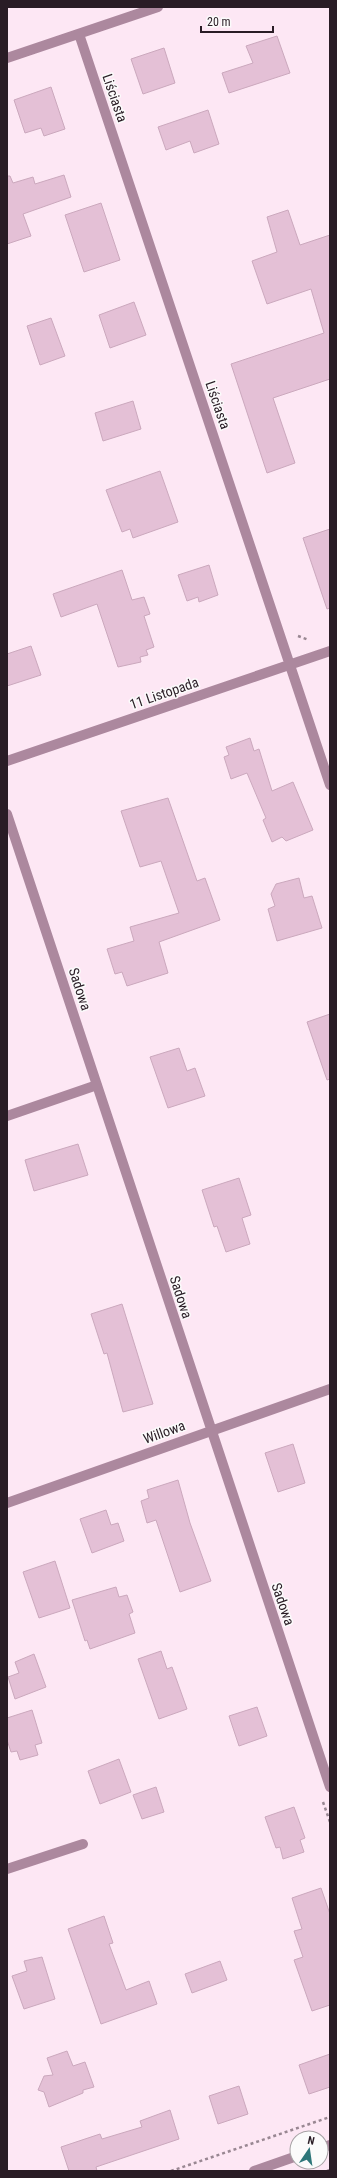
<svg xmlns="http://www.w3.org/2000/svg" width="337" height="2178" font-family="'Roboto Condensed',sans-serif">
  <rect width="100%" height="100%" fill="#fde7f4"/>
  <path fill="#e4c0d6" stroke="#cba8bd" d="M 277,36 L 290,73 L 229,93 L 222,73 L 253,63 L 246,46 Z
    M 164,48 L 175,83 L 143,94 L 131,59 Z
    M 51,87 L 65,129 L 44,136 L 41,128 L 25,133 L 14,100 Z
    M 208,110 L 219,144 L 194,153 L 190,141 L 166,150 L 158,127 Z
    M 64,175 L 71,197 L 23,214 L 31,236 L 7,244 L 7,176 L 10,176 L 13,183 L 33,177 L 35,184 Z
    M 101,203 L 120,260 L 84,272 L 65,215 Z
    M 288,210 L 300,245 L 330,235 L 330,379 L 273,398 L 295,463 L 267,473 L 231,364 L 324,333 L 311,289 L 267,304 L 252,261 L 277,252 L 267,217 Z
    M 134,302 L 146,335 L 110,348 L 99,315 Z
    M 51,318 L 65,356 L 40,365 L 27,326 Z
    M 133,401 L 141,429 L 103,441 L 95,413 Z
    M 160,471 L 178,522 L 133,538 L 130,529 L 122,532 L 106,490 Z
    M 330,529 L 330,608 L 327,609 L 303,538 Z
    M 209,565 L 218,595 L 199,602 L 198,597 L 187,601 L 178,575 Z
    M 122,570 L 132,600 L 144,597 L 150,614 L 144,616 L 154,647 L 146,650 L 148,655 L 140,657 L 141,662 L 118,667 L 97,604 L 61,617 L 53,594 Z
    M 31,646 L 41,675 L 7,686 L 7,654 Z
    M 250,738 L 254,751 L 259,749 L 272,791 L 293,782 L 313,830 L 286,841 L 282,837 L 272,842 L 263,820 L 266,818 L 247,773 L 231,779 L 224,757 L 229,755 L 226,747 Z
    M 168,798 L 197,881 L 205,878 L 220,920 L 159,942 L 168,973 L 127,986 L 122,972 L 115,974 L 107,949 L 134,941 L 130,927 L 179,913 L 161,861 L 140,867 L 121,811 Z
    M 299,878 L 304,898 L 312,896 L 322,928 L 277,941 L 268,909 L 275,906 L 271,894 L 276,884 Z
    M 330,1014 L 330,1079 L 327,1080 L 307,1022 Z
    M 179,1048 L 187,1071 L 195,1068 L 205,1096 L 168,1108 L 150,1057 Z
    M 78,1144 L 88,1175 L 34,1191 L 25,1160 Z
    M 239,1178 L 251,1215 L 242,1218 L 250,1244 L 226,1252 L 217,1226 L 214,1227 L 202,1190 Z
    M 122,1304 L 153,1404 L 123,1412 L 107,1353 L 104,1354 L 91,1314 Z
    M 293,1444 L 305,1483 L 278,1492 L 265,1453 Z
    M 178,1480 L 190,1523 L 211,1581 L 180,1592 L 156,1520 L 147,1523 L 141,1501 L 149,1498 L 147,1490 Z
    M 106,1510 L 111,1525 L 118,1523 L 124,1541 L 92,1553 L 80,1519 Z
    M 55,1561 L 70,1608 L 39,1618 L 23,1572 Z
    M 116,1587 L 119,1597 L 127,1595 L 133,1612 L 129,1614 L 135,1633 L 90,1649 L 87,1640 L 85,1641 L 72,1600 Z
    M 161,1651 L 167,1669 L 172,1667 L 187,1709 L 159,1719 L 138,1659 Z
    M 34,1654 L 46,1687 L 15,1699 L 8,1677 L 19,1673 L 15,1662 Z
    M 257,1707 L 267,1736 L 239,1746 L 229,1716 Z
    M 32,1710 L 42,1743 L 35,1745 L 38,1755 L 20,1760 L 17,1751 L 11,1752 L 7,1740 L 7,1718 Z
    M 119,1759 L 131,1792 L 100,1804 L 88,1771 Z
    M 156,1787 L 164,1812 L 142,1819 L 133,1795 Z
    M 294,1807 L 305,1838 L 300,1840 L 304,1852 L 283,1859 L 280,1847 L 276,1848 L 265,1817 Z
    M 321,1888 L 330,1914 L 330,2005 L 312,2011 L 294,1960 L 303,1957 L 294,1931 L 302,1929 L 292,1898 Z
    M 104,1916 L 113,1943 L 109,1944 L 126,1990 L 149,1981 L 157,2004 L 101,2024 L 68,1929 Z
    M 42,1957 L 55,1999 L 24,2009 L 12,1976 L 27,1971 L 24,1961 Z
    M 220,1961 L 227,1980 L 192,1993 L 185,1974 Z
    M 67,2051 L 73,2066 L 85,2062 L 94,2087 L 83,2090 L 83,2093 L 49,2107 L 44,2092 L 38,2090 L 44,2076 L 53,2075 L 47,2058 Z
    M 330,2054 L 330,2087 L 309,2094 L 299,2065 Z
    M 239,2086 L 248,2114 L 218,2124 L 209,2096 Z
    M 170,2110 L 179,2139 L 96,2167 L 97,2171 L 69,2171 L 61,2147 L 100,2134 L 102,2139 L 142,2127 L 140,2121 Z"/>
  <g fill="none" stroke-linecap="round" stroke-linejoin="round">
    <path stroke="#998792" stroke-width="2.5" stroke-dasharray="3 3" stroke-linecap="butt" d="M 298,636 L 309,640
      M 323,1802 L 330,1822
      M 171,2171 L 330,2117
      M 327,2171 L 330,2170"/>
    <path stroke="#ac889e" stroke-width="10" d="M 79,34 L 330,785
      M 7,58 L 158,7
      M 7,761 L 330,651
      M 7,814 L 330,1787
      M 7,1116 L 97,1085
      M 7,1503 L 330,1389
      M 7,1869 L 83,1844
      M 321,2148 L 330,2145
      M 254,2171 L 297,2156"/>
  </g>
  <g text-anchor="middle" dominant-baseline="central" stroke-width="3" stroke-linejoin="round" paint-order="stroke">
    <g font-size="14" fill="#291c25" stroke="#fbfbfb">
      <text transform="translate(115 98) rotate(71)">Liściasta</text>
      <text transform="translate(218 405) rotate(71)">Liściasta</text>
      <text transform="translate(164 693) rotate(-19)">11 Listopada</text>
      <text transform="translate(80 989) rotate(72)">Sadowa</text>
      <text transform="translate(181 1297) rotate(72)">Sadowa</text>
      <text transform="translate(164 1432) rotate(-20)">Willowa</text>
      <text transform="translate(283 1604) rotate(71)">Sadowa</text>
    </g>
  </g>
  <rect width="337" height="2178" fill="none" stroke="#291c25" stroke-width="16"/>
  <g transform="translate(309 2150) rotate(13)"><circle r="19" fill="#fbfbfb" stroke="#a7a2a5"/>
  <path d="M0-3L7 15L0 10L-7 15Z" fill="#2d7679"/>
  <text y="-6" font-size="11" font-weight="bold" text-anchor="middle" fill="#291c25">N</text>
  </g>
  <path d="M201 26v6h72v-6" fill="none" stroke="#291c25" stroke-width="2"/>
  <text x="207" y="26" font-size="12" fill="#291c25" stroke="#fbfbfb" stroke-width="3" paint-order="stroke">20 m</text>
</svg>
